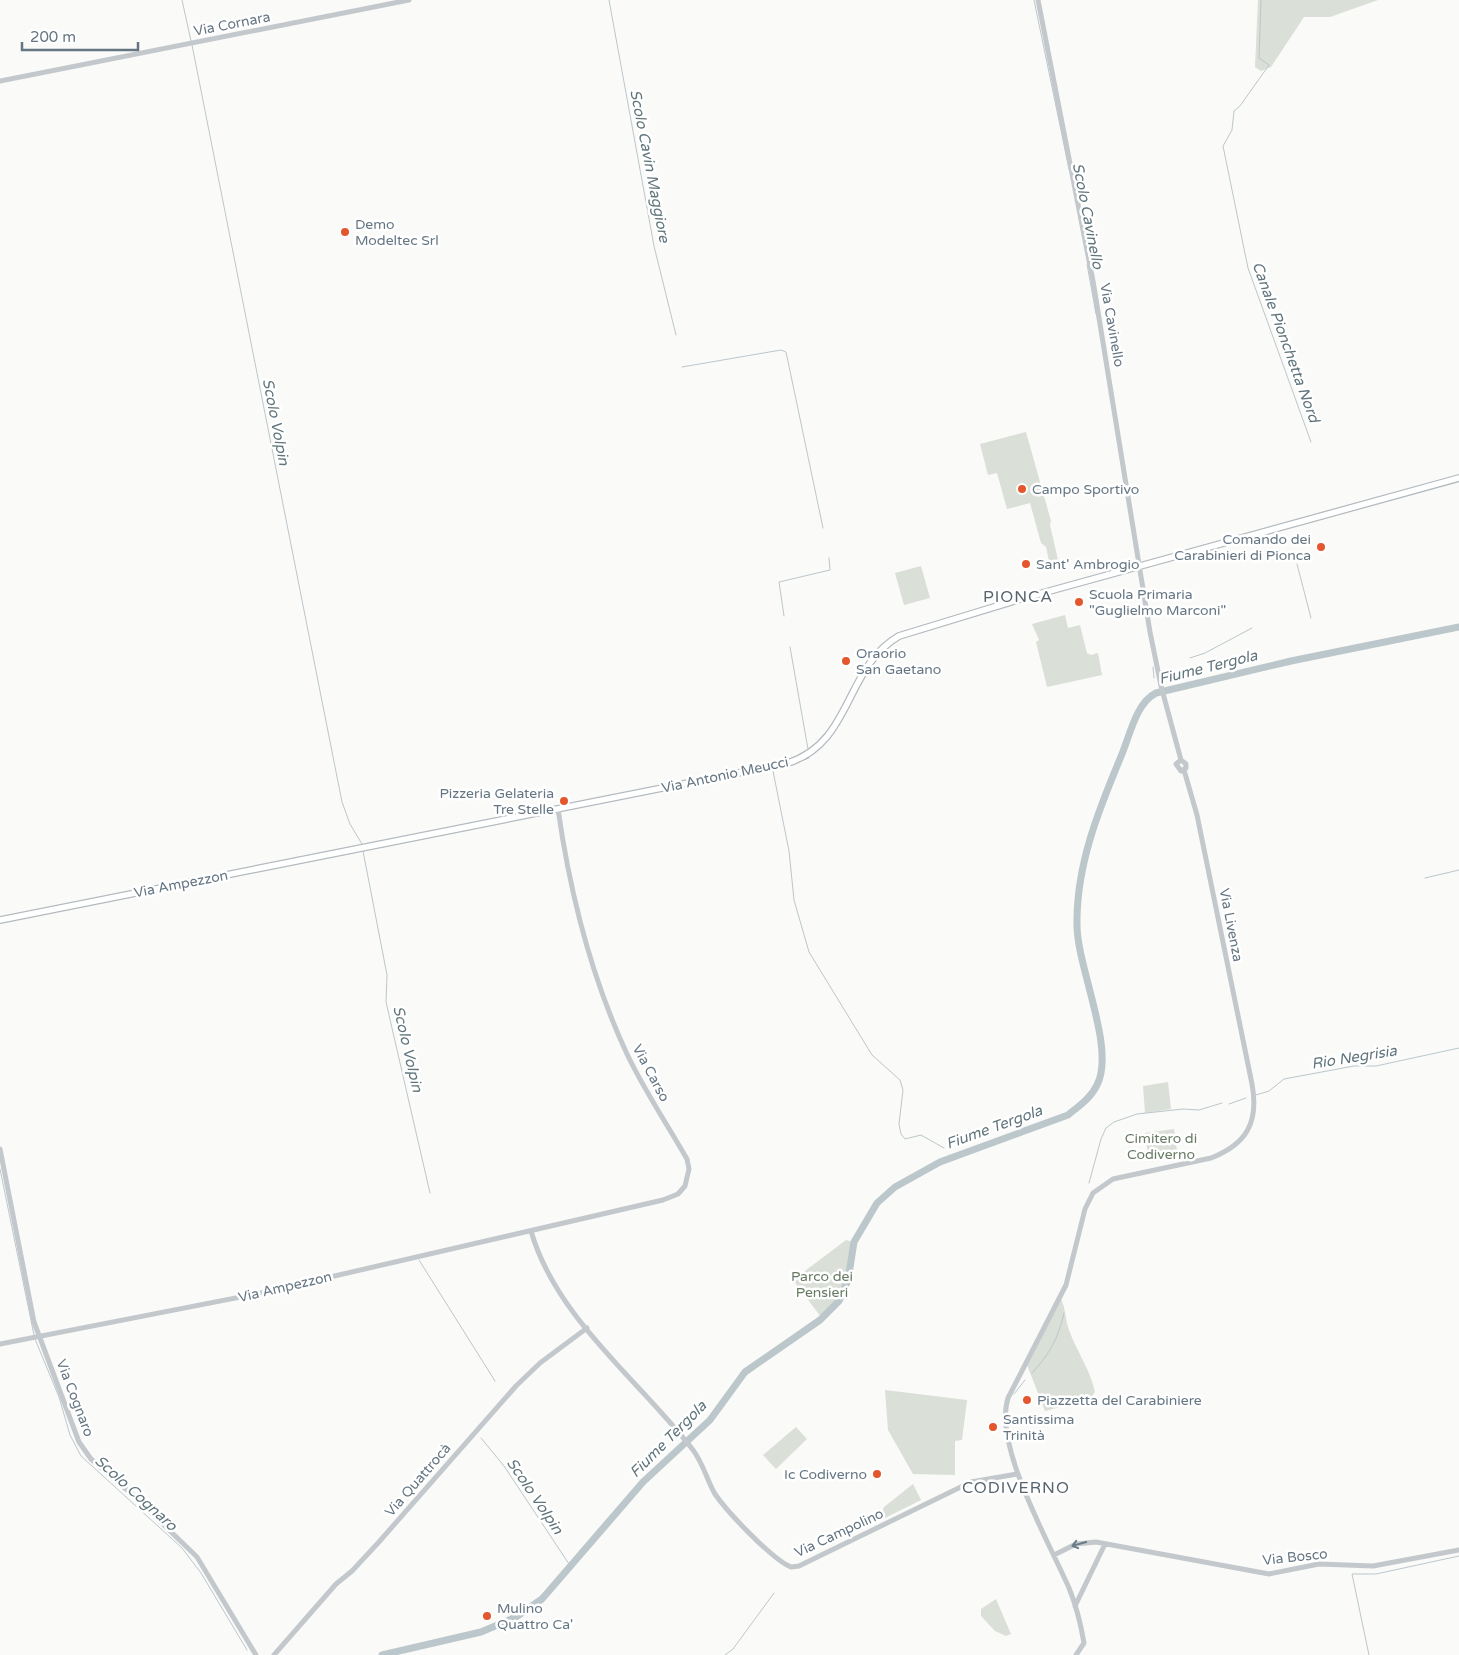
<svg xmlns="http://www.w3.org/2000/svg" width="1459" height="1655" font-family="'Varela Round',sans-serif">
  <rect width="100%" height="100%" fill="#fafaf8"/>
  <path fill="#dadfd7" d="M 1258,0 L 1378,0 L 1330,17 L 1304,17 L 1271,67 L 1261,71 L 1255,67 Z
    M 1026,432 L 1051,521 L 1050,525 L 1058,560 L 1049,561 L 1046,547 L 1041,543 L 1030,503 L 1007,509 L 997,473 L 988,475 L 980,444 Z
    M 921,566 L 930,598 L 904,605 L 895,573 Z
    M 1065,615 L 1068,628 L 1080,625 L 1087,653 L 1091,655 L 1098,653 L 1102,675 L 1047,687 L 1036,642 L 1039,640 L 1032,624 Z
    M 1168,1082 L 1171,1109 L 1145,1113 L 1143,1086 Z
    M 1174,1129 L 1178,1158 L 1149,1162 L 1145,1133 Z
    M 846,1240 L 853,1242 C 847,1277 847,1291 821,1317 L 793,1280 Z
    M 1061,1299 C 1066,1309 1065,1319 1069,1330 C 1076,1350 1091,1371 1095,1392 L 1090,1399 L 1045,1411 L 1027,1365 Z
    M 885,1390 L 967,1400 L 962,1440 L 955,1441 L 955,1475 L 913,1474 L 888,1430 Z
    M 796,1427 L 807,1439 L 776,1469 L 763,1455 Z
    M 913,1484 L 921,1500 L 885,1518 L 882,1512 L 884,1507 Z
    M 996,1599 L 1011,1634 L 1006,1636 L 995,1631 L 981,1616 L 981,1609 Z"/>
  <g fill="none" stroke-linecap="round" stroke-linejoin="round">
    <path stroke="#bbc7cb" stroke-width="1" d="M 182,0 L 191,41
      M 609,0 L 654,246 L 676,335
      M 1034,0 L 1069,169
      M 1261,0 L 1259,58 L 1269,65 L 1240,106 L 1234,111 L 1232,130 L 1223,146 L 1248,268 L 1311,442
      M 192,45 L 342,802 L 350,824 L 362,844
      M 1087,264 L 1096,314
      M 682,367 L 781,350 L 786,352 L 823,528
      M 1297,564 L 1311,618
      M 784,616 L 779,582 L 830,570 L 829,558
      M 790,647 L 808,749
      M 1190,658 L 1205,653 L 1252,628
      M 1153,667 L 1154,678
      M 1157,691 L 1158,693
      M 809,758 L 773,771 L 789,851 L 794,900 L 809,952 L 872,1055 L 900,1080 L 903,1090 L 899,1124 L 901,1134 L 905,1139 L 921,1135 L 944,1148
      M 363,851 L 387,975 L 386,1002 L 430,1193
      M 1425,878 L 1459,870
      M 1256,1095 L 1269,1091 L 1284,1079 L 1354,1066 L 1376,1066 L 1459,1048
      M 1229,1104 L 1246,1098
      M 949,1155 L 950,1157
      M 0,1169 L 34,1335
      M 1089,1183 L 1101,1139 L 1106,1128 L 1114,1122 L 1137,1114 L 1183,1109 L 1199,1110 L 1222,1103
      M 419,1260 L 495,1381
      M 35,1339 L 59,1397 L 70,1435 L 81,1456 L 182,1548 L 201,1573 L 247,1650
      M 1032,1373 C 1049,1355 1059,1337 1064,1313
      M 1014,1394 L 1025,1380
      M 481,1438 L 504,1466 L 571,1567
      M 725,1655 L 733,1649 L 774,1593
      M 1369,1655 L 1352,1574 L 1376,1574 L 1459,1556"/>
    <path stroke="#bbc7cb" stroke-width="7" d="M 382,1655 L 481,1632 L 516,1617 L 542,1599 L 643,1482 L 710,1420 L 745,1372 L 820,1320 L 839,1301 L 848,1280 L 854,1242 L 877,1203 L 895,1187 L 940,1162 L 1068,1115 C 1079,1106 1091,1098 1097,1085 C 1116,1049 1077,967 1077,925 C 1076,865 1099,809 1122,754 C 1130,735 1136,703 1156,693 L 1291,661 L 1459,627"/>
    <defs>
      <path id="secondary" d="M 0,920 L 788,763 C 853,742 844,668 899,636 L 1017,600 L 1459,478"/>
    </defs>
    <use href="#secondary" stroke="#b3babf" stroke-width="8"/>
    <path stroke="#c3c8cc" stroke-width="5" d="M 1038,0 L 1093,281 L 1150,632 L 1161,686 L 1181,760 L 1186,764 L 1186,768 L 1181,771 L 1176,764 L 1181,760
      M 0,81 L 409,0
      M 0,1149 L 34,1322 L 79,1442 L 91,1459 L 134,1496 L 197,1557 L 256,1655
      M 531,1231 C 556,1318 639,1380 693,1450 C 703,1463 707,1480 715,1494 C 728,1513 766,1552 785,1564 L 791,1567 L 799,1566 L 971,1482 L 1017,1474
      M 0,1344 L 261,1293 L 663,1200 L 678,1194 L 685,1186 L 689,1169 L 687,1159 C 667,1124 644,1090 627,1054 C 591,977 570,893 558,809
      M 1054,1555 L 1076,1544 L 1096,1542 L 1269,1574 L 1319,1564 L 1373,1566 L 1459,1550
      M 1075,1606 L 1105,1544
      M 274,1655 L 336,1584 L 352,1571 L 378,1543 L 516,1386 L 540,1363 L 587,1328
      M 1076,1655 L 1084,1643 C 1081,1625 1076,1605 1069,1588 C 1049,1542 993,1445 1008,1398 L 1066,1285 L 1085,1209 L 1093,1193 L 1113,1179 L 1211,1158 C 1247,1144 1259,1122 1252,1084 L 1197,815 L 1184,770"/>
    <use href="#secondary" stroke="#fff" stroke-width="5.5"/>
  </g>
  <defs><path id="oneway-shaft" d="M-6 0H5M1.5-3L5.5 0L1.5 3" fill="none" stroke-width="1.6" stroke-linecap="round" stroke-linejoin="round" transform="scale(1.25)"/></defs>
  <use stroke="#6a7a87" href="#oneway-shaft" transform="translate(1079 1544) rotate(165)"/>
  <g fill="#e4572e" stroke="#fff" stroke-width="2">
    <circle cx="345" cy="232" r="5"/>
    <circle cx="1022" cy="489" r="5"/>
    <circle cx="1321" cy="547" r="5"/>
    <circle cx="1026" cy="564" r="5"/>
    <circle cx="1079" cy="602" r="5"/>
    <circle cx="846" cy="661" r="5"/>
    <circle cx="564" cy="801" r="5"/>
    <circle cx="1027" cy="1400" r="5"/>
    <circle cx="993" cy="1427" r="5"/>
    <circle cx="877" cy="1474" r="5"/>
    <circle cx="487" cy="1616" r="5"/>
  </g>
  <g text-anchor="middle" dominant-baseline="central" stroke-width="5" stroke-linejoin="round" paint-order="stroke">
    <g font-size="14" fill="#657683" stroke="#fff">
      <text transform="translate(232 24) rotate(-11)">Via Cornara</text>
      <text transform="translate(1112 325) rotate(80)">Via Cavinello</text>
      <text transform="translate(725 775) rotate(-12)">Via Antonio Meucci</text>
      <text transform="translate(181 884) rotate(-11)">Via Ampezzon</text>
      <text transform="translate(1231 925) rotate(79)">Via Livenza</text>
      <text transform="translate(651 1073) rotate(62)">Via Carso</text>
      <text transform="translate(285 1287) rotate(-13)">Via Ampezzon</text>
      <text transform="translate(75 1398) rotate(69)">Via Cognaro</text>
      <text transform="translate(418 1480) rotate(-49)">Via Quattrocà</text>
      <text transform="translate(839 1533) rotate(-25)">Via Campolino</text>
      <text transform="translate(1295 1557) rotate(-6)">Via Bosco</text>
    </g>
    <g font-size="14" fill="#657683" stroke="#fff" text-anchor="start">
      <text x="355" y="224">Demo<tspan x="355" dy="16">Modeltec Srl</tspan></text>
      <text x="1032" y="489">Campo Sportivo</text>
      <text x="1311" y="539" text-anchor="end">Comando dei<tspan x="1311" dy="16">Carabinieri di Pionca</tspan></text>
      <text x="1036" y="564">Sant' Ambrogio</text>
      <text x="1089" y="594">Scuola Primaria<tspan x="1089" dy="16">"Guglielmo Marconi"</tspan></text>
      <text x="856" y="653">Oraorio<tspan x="856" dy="16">San Gaetano</tspan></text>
      <text x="554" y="793" text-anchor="end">Pizzeria Gelateria<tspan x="554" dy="16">Tre Stelle</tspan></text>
      <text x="1037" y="1400">Piazzetta del Carabiniere</text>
      <text x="1003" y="1419">Santissima<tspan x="1003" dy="16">Trinità</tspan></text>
      <text x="867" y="1474" text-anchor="end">Ic Codiverno</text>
      <text x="497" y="1608">Mulino<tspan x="497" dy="16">Quattro Ca'</tspan></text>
    </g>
    <g font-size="14" fill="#687a64" stroke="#fff">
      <text x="1161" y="1138">Cimitero di<tspan x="1161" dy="16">Codiverno</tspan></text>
      <text x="822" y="1276">Parco dei<tspan x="822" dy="16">Pensieri</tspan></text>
    </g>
    <g font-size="15" font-style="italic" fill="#60757c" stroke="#fff">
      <text transform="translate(650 166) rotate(79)">Scolo Cavin Maggiore</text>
      <text transform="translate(1088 216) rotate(79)">Scolo Cavinello</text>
      <text transform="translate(1286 342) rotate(70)">Canale Pionchetta Nord</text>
      <text transform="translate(276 422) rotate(79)">Scolo Volpin</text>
      <text transform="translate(1208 667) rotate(-14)">Fiume Tergola</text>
      <text transform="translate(408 1049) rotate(77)">Scolo Volpin</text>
      <text transform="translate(1354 1057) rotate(-9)">Rio Negrisia</text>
      <text transform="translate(994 1127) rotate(-20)">Fiume Tergola</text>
      <text transform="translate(668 1439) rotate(-45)">Fiume Tergola</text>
      <text transform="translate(136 1493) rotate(42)">Scolo Cognaro</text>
      <text transform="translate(535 1496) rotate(56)">Scolo Volpin</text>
    </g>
    <g font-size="16" letter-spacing="1" fill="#57646e" stroke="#fff">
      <text x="1018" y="597">PIONCA</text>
      <text x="1016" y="1488">CODIVERNO</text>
    </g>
  </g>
  <path d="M22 42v8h116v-8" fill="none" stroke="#657683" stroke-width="2.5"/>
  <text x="30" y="42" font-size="15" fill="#657683" stroke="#ffffff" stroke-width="4" paint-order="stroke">200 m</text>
</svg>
